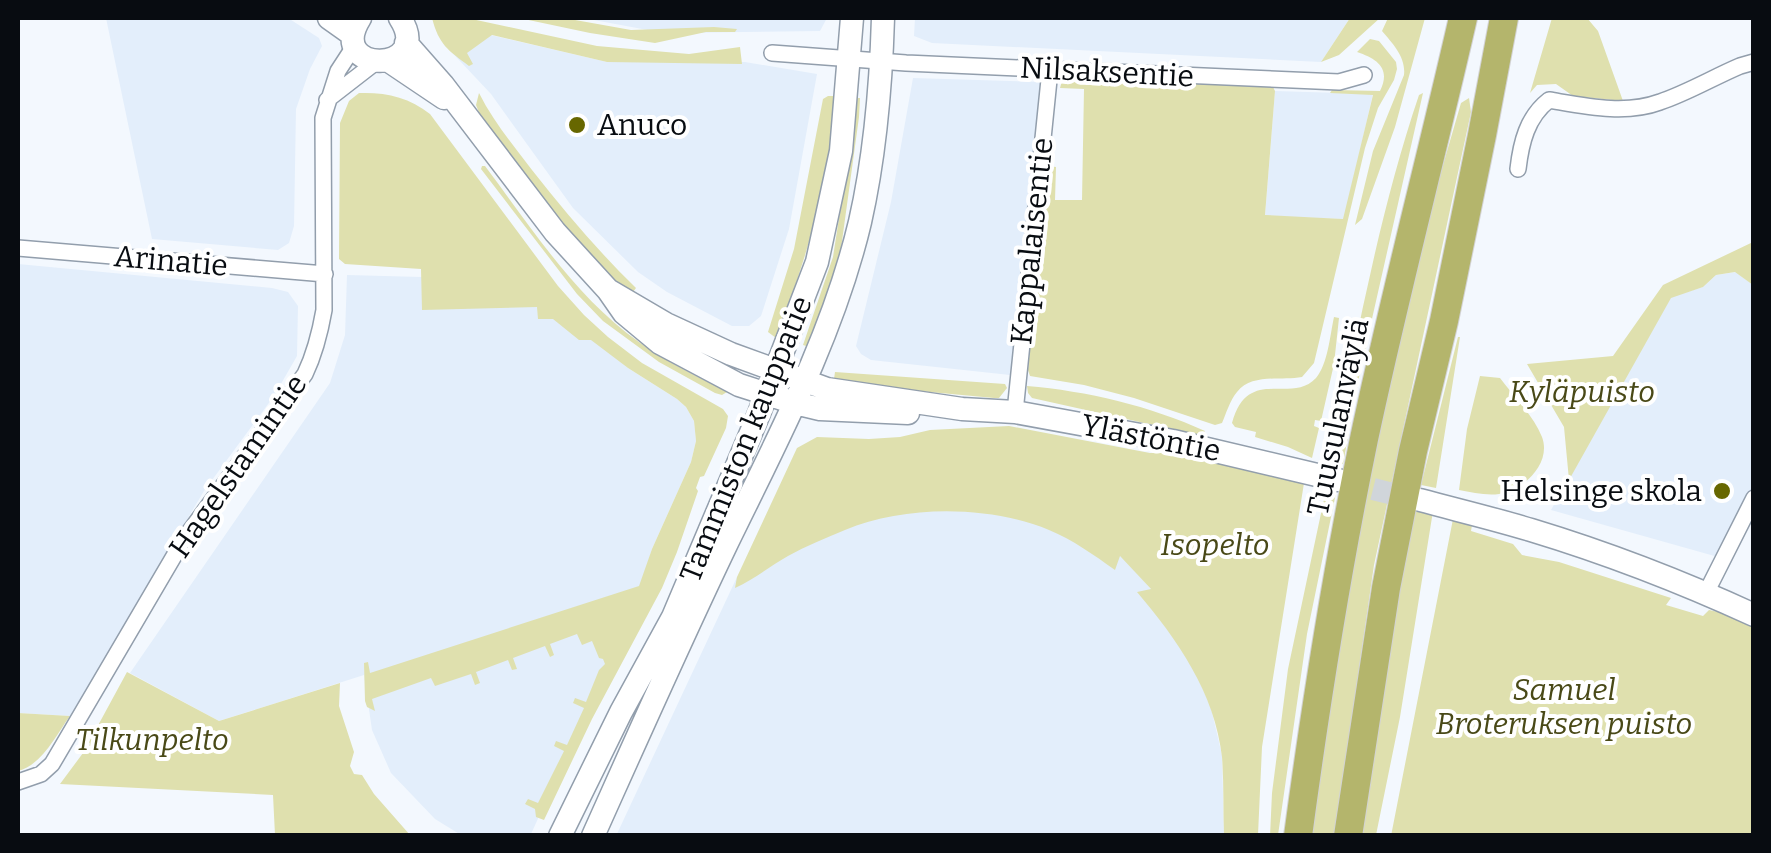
<svg xmlns="http://www.w3.org/2000/svg" width="1771" height="853" font-family="Bitter,serif">
  <rect width="100%" height="100%" fill="#f3f8fe"/>
  <path fill="#e3eefb" d="M 106,18 L 288,18 L 319,38 L 322,46 L 310,69 L 296,109 L 294,226 L 289,243 L 278,250 L 152,239 Z
    M 583,18 L 827,18 L 820,31 L 664,33 Z
    M 915,18 L 1350,18 L 1321,62 L 932,43 L 914,36 Z
    M 443,24 L 607,62 L 745,62 L 817,74 L 789,229 L 761,316 L 749,326 L 732,326 L 667,292 L 638,272 L 573,208 L 491,94 L 443,43 Z
    M 913,78 L 1041,82 L 1010,375 L 871,360 L 861,354 L 856,346 L 891,202 Z
    M 1275,91 L 1373,94 L 1344,219 L 1265,216 Z
    M 18,264 L 272,288 L 288,292 L 298,306 L 297,356 L 274,396 L 204,491 L 70,716 L 18,713 Z
    M 1736,272 L 1753,285 L 1753,488 L 1718,557 L 1551,510 L 1671,297 L 1703,287 L 1716,275 Z
    M 347,275 L 422,277 L 423,307 L 547,302 L 628,368 L 677,399 L 686,407 L 694,421 L 696,441 L 691,462 L 652,549 L 634,608 L 531,834 L 528,835 L 461,835 L 435,819 L 391,773 L 372,730 L 364,675 L 219,721 L 130,673 L 330,383 L 345,335 Z
    M 897,492 L 1095,533 L 1130,565 L 1169,610 L 1211,708 L 1222,755 L 1224,835 L 616,836 L 737,577 Z"/>
  <path fill="#dfe0ae" d="M 432,18 L 467,18 L 597,46 L 689,54 L 740,47 L 742,64 L 607,62 L 492,35 L 467,53 L 473,64 L 469,66 C 448,50 439,45 432,18 Z
    M 519,18 L 564,18 L 631,30 L 714,27 L 737,29 L 735,32 L 706,32 L 655,43 L 590,33 Z
    M 1350,18 L 1380,18 L 1339,55 L 1321,62 Z
    M 1388,18 L 1425,18 L 1395,127 L 1362,219 L 1355,225 L 1373,151 L 1404,75 C 1406,57 1393,44 1382,31 Z
    M 1552,18 L 1587,18 L 1598,31 L 1623,101 L 1573,96 L 1556,84 L 1537,85 L 1530,93 Z
    M 1370,39 L 1379,41 L 1396,62 L 1397,69 L 1394,80 L 1378,108 L 1365,148 L 1314,363 L 1302,377 C 1281,381 1252,373 1237,392 C 1230,400 1226,414 1222,423 L 1215,425 L 1134,398 L 1084,385 L 1030,376 L 1028,370 L 1048,166 L 1056,167 L 1055,200 L 1082,200 L 1084,89 L 1060,88 L 1062,81 L 1272,85 L 1275,91 L 1265,215 L 1343,219 L 1373,95 L 1330,93 L 1332,90 L 1380,91 C 1391,69 1378,59 1357,52 Z
    M 359,93 C 385,92 409,97 430,114 L 558,286 L 584,315 L 608,337 L 642,363 L 723,409 L 728,416 L 726,428 L 704,476 L 700,477 L 696,488 L 698,491 L 677,552 L 662,588 L 592,719 L 544,820 L 536,817 L 535,809 L 525,804 L 528,799 L 538,803 L 564,751 L 554,746 L 556,741 L 567,745 L 584,708 L 573,703 L 575,698 L 586,702 L 599,670 L 605,664 L 603,659 L 599,658 L 592,641 L 582,645 L 577,634 L 550,644 L 554,655 L 550,657 L 545,646 L 513,658 L 517,669 L 512,670 L 508,660 L 476,672 L 480,683 L 475,685 L 471,674 L 435,686 L 431,678 L 372,699 L 375,711 L 367,707 L 365,701 L 364,663 L 368,662 L 370,673 L 639,586 L 652,549 L 691,462 L 696,441 L 694,421 L 686,407 L 677,399 L 628,368 L 591,340 L 579,340 L 553,319 L 538,319 L 537,307 L 422,310 L 421,269 L 345,264 L 339,259 L 340,123 L 349,101 Z
    M 479,93 C 493,121 513,145 532,170 C 565,212 598,251 636,288 L 633,292 C 585,271 514,160 480,115 L 476,105 Z
    M 1423,93 L 1360,372 L 1343,464 L 1331,460 C 1357,338 1379,213 1419,95 Z
    M 828,96 L 837,96 C 829,181 807,259 776,338 L 768,332 L 794,249 L 823,99 Z
    M 855,98 L 860,98 L 859,117 L 839,263 L 809,347 L 803,345 L 833,257 L 849,154 Z
    M 1469,98 L 1471,112 L 1374,565 L 1335,835 L 1307,836 L 1349,562 L 1430,210 L 1461,103 Z
    M 482,166 L 485,166 C 531,227 575,297 639,342 C 666,362 697,376 727,392 L 722,395 L 715,393 L 659,362 L 603,321 L 577,294 L 481,169 Z
    M 1753,242 L 1753,285 L 1735,272 L 1716,275 L 1703,287 L 1671,298 L 1569,480 L 1564,427 L 1527,364 L 1613,356 L 1663,285 Z
    M 1334,317 L 1339,318 L 1334,364 L 1321,421 L 1315,420 L 1314,426 L 1319,428 L 1312,458 L 1288,447 L 1255,437 L 1256,432 L 1235,427 L 1232,423 C 1248,365 1291,405 1316,378 C 1328,364 1330,335 1334,317 Z
    M 1458,337 L 1460,337 L 1436,488 L 1421,485 Z
    M 835,372 L 1005,384 L 1007,388 L 999,398 L 994,398 L 855,385 L 834,379 Z
    M 1480,376 L 1500,378 C 1514,397 1533,415 1542,437 C 1552,463 1523,491 1499,494 C 1486,496 1472,492 1459,490 L 1467,429 Z
    M 1027,386 C 1087,391 1150,406 1205,431 L 1202,435 L 1189,433 L 1032,398 L 1028,393 Z
    M 1009,426 L 1150,453 L 1185,452 L 1304,483 L 1262,747 L 1258,835 L 1224,835 C 1223,810 1224,783 1222,757 C 1215,693 1177,639 1137,592 L 1151,589 L 1120,556 L 1115,570 C 1094,555 1073,540 1049,530 C 988,505 905,505 845,530 C 826,538 806,546 788,556 C 770,566 755,579 735,588 L 737,577 L 797,448 L 817,437 L 869,439 L 900,437 L 930,430 Z
    M 1327,485 L 1337,488 L 1307,634 L 1278,835 L 1270,836 L 1272,793 L 1288,669 Z
    M 1416,506 L 1433,511 L 1400,717 L 1376,835 L 1362,836 L 1403,562 Z
    M 1453,519 L 1472,525 L 1471,531 L 1513,544 L 1522,555 L 1559,562 L 1671,598 L 1666,605 L 1703,616 L 1709,610 L 1723,613 L 1753,626 L 1753,835 L 1391,836 Z
    M 127,672 L 219,721 L 340,683 L 339,706 L 354,752 L 350,766 L 354,774 L 362,775 L 374,794 L 410,835 L 275,835 L 273,795 L 60,784 L 83,753 L 85,753 L 90,744 L 89,742 Z
    M 18,713 L 70,716 C 56,735 42,765 18,771 Z"/>
  <g fill="none" stroke-linecap="round" stroke-linejoin="round">
    <path stroke="#d0d5da" stroke-width="22" stroke-dasharray="22 11" stroke-linecap="butt" d="M 1341,481 L 1417,500"/>
    <defs>
      <path id="street" d="M 772,53 L 906,63 L 1339,82 L 1364,75
        M 327,100 L 376,62
        M 1518,169 C 1521,143 1527,117 1549,100 C 1585,106 1625,115 1660,102 C 1687,93 1714,77 1740,66 L 1754,62
        M 18,248 L 325,274
        M 1015,412 L 1050,70
        M 1706,593 L 1754,498
        M 18,782 L 41,774 L 52,764 L 184,539 L 305,374 C 315,353 320,333 324,310 L 323,118 L 338,71 L 355,45"/>
      <path id="secondary" d="M 329,18 L 353,35
        M 360,18 C 324,76 436,74 400,18
        M 406,43 L 443,85 L 555,232 L 608,290 L 624,313 L 660,343 L 739,385 L 795,403 L 820,409 L 908,413
        M 389,61 L 444,98
        M 608,290 L 666,324 L 731,354 L 827,389 L 962,409 L 1015,412 L 1173,441 L 1338,480
        M 1420,500 C 1457,510 1495,519 1531,530 C 1607,553 1682,582 1754,615
        M 560,836 L 621,712 L 673,617 L 758,416 L 817,262 L 841,151 L 852,18
        M 593,836 C 637,738 680,641 726,545 C 777,440 833,336 860,222 C 875,156 881,85 883,18"/>
      <path id="highway" d="M 1298,836 C 1316,702 1337,570 1364,439 C 1394,298 1431,158 1463,18
        M 1348,836 L 1386,588 L 1413,451 L 1444,321 L 1482,135 L 1504,18"/>
    </defs>
    <use href="#street" stroke="#929eac" stroke-width="18"/>
    <use href="#secondary" stroke="#929eac" stroke-width="25"/>
    <use href="#highway" stroke="#d3d3d4" stroke-width="30"/>
    <use href="#street" stroke="#fff" stroke-width="15"/>
    <use href="#secondary" stroke="#fff" stroke-width="22"/>
    <use href="#highway" stroke="#b4b56c" stroke-width="28"/>
  </g>
  <g fill="#676700" stroke="#fff" stroke-width="4">
    <circle cx="577" cy="125" r="10"/>
    <circle cx="1722" cy="491" r="10"/>
  </g>
  <g text-anchor="middle" dominant-baseline="central" stroke-width="8" stroke-linejoin="round" paint-order="stroke">
    <g font-size="30" fill="#080c11" stroke="#fff">
      <text transform="translate(1107 72) rotate(3)">Nilsaksentie</text>
      <text transform="translate(1032 241) rotate(-84)">Kappalaisentie</text>
      <text transform="translate(171 261) rotate(5)">Arinatie</text>
      <text transform="translate(1338 417) rotate(-78)">Tuusulanväylä</text>
      <text transform="translate(1151 438) rotate(11)">Ylästöntie</text>
      <text transform="translate(746 439) rotate(-68)">Tammiston kauppatie</text>
      <text transform="translate(238 466) rotate(-55)">Hagelstamintie</text>
    </g>
    <g font-size="30" fill="#080c11" stroke="#fff" text-anchor="start">
      <text x="597" y="125">Anuco</text>
      <text x="1702" y="491" text-anchor="end">Helsinge skola</text>
    </g>
    <g font-size="30" font-style="italic" fill="#494917" stroke="#fff">
      <text x="1582" y="392">Kyläpuisto</text>
      <text x="1215" y="545">Isopelto</text>
      <text x="1564" y="690">Samuel<tspan x="1564" dy="34">Broteruksen puisto</tspan></text>
      <text x="152" y="740">Tilkunpelto</text>
    </g>
  </g>
  <rect width="1771" height="853" fill="none" stroke="#080c11" stroke-width="40"/>
</svg>
